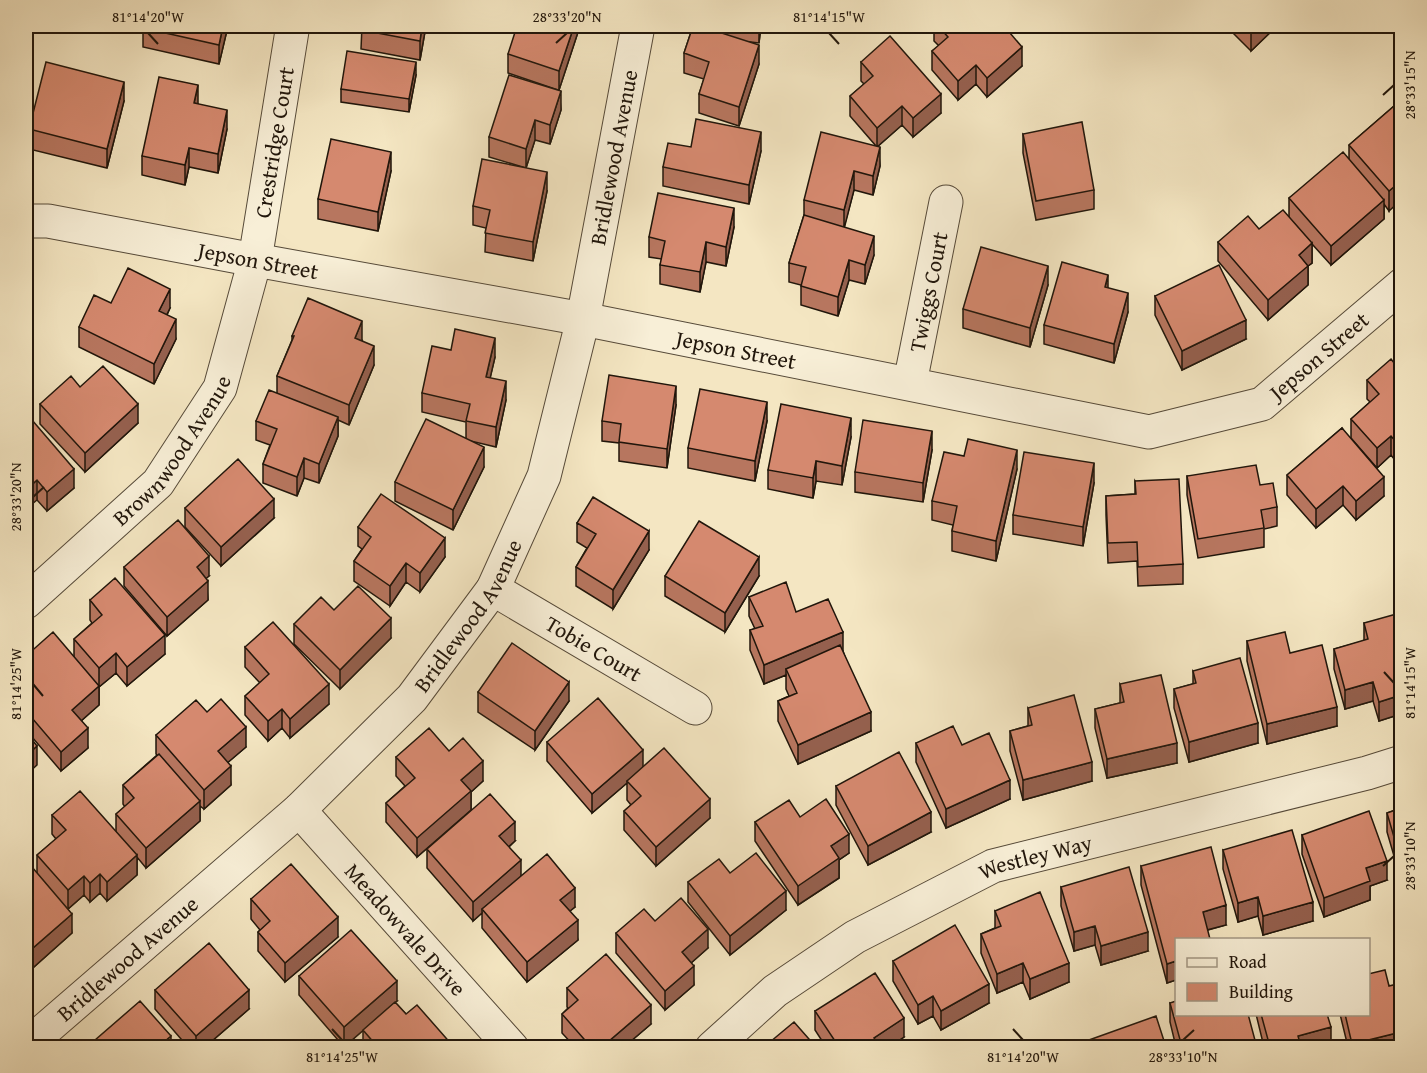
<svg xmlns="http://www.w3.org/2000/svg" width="1427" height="1073" font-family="'Gentium Book Plus',serif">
  <rect width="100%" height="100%" fill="#f4e6c2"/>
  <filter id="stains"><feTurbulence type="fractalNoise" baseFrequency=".00333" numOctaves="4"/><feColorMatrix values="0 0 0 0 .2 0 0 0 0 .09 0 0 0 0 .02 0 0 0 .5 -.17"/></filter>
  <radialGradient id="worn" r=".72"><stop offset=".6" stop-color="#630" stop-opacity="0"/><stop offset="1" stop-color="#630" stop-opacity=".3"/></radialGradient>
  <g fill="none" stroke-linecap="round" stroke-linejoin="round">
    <defs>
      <g id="minor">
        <path id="s1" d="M 26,221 L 48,221 L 255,260 L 583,319 L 1149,432 L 1262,404 L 1402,285"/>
        <path id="s2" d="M 910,383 L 946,202"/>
        <path id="s3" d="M 493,589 L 695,708"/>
        <path id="s4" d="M 26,602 L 158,483 L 220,388 L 255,260 L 292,31 L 290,26"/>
        <path id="s5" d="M 299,810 L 512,1048"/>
        <path id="s6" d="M 26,1046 L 299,810 L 412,698 L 493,589 L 544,476 L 583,319 L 638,26"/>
        <path id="s7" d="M 712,1048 L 775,991 L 855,937 L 993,866 L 1367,773 L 1402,762"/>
      </g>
    </defs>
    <use href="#minor" stroke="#564a39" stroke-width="35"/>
    <use href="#minor" stroke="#f8efd7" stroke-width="33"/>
  </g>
  <path fill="#b7765f" stroke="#21160b" stroke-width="1.5" d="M 228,26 L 219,64 L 143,47 L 143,28 Z
    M 362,26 L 426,26 L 420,60 L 361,49 Z
    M 580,26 L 559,90 L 561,110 L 550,144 L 535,140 L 526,168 L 489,157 L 489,137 L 558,90 L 508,73 L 508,54 Z
    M 693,26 L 761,26 L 759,43 L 750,42 L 759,64 L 739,126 L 699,113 L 699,94 L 704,79 L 684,73 L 684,53 Z
    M 934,26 L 1004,26 L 1022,66 L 987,97 L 976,84 L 958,100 L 932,70 L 932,51 L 939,46 L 934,41 Z
    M 1226,26 L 1277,26 L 1251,51 Z
    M 861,62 L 941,113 L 913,137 L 902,125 L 878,146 L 880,166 L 873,195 L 854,190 L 844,227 L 874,255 L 865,284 L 849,280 L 838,316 L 801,305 L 801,285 L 789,282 L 789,263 L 804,215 L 804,200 L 876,146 L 850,116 L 850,96 L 864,84 L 861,81 Z
    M 416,75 L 409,112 L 341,102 L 341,89 Z
    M 1401,100 L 1389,211 L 1384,204 L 1384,219 L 1331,265 L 1312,244 L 1312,263 L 1308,266 L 1308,285 L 1268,320 L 1218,261 L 1218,242 L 1259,229 L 1289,217 L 1289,198 L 1349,160 L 1349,145 Z
    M 124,101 L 107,168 L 29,149 L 29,129 Z
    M 198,104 L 227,129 L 218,173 L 189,167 L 185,185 L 142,175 L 142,156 Z
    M 1023,134 L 1094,190 L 1094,209 L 1036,220 L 1023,153 Z
    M 691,147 L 761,151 L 749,204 L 663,186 L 663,167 Z
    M 391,171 L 378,231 L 318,219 L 318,199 Z
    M 547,191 L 533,261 L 485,252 L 486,228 L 473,225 L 473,206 Z
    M 734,227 L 726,266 L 706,262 L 700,292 L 660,284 L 660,265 L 662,259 L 649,257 L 649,237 Z
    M 1048,285 L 1030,347 L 963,328 L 963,309 Z
    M 1108,288 L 1128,312 L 1114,363 L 1044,344 L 1044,325 Z
    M 1155,296 L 1246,339 L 1182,370 L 1155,315 Z
    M 170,308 L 167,315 L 176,339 L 154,384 L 79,347 L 79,327 Z
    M 292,336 L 362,340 L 374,365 L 349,425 L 338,420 L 338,436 L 319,483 L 304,478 L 297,496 L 263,483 L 263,464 L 270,445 L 256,440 L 256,421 L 277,393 L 277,376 L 292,340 Z
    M 451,350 L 495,357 L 490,378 L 506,400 L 496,447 L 471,441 L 484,467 L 453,530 L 395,501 L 395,482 L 466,439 L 466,422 L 422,412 L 422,393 Z
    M 1401,372 L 1401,468 L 1391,455 L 1377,468 L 1351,438 L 1351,419 L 1370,402 L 1367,399 L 1367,380 Z
    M 80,387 L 138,423 L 85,472 L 40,424 L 40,404 Z
    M 676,405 L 667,468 L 619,461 L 619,443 L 602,441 L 602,421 Z
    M 26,413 L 74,488 L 47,511 L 37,500 Z
    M 767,421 L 755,481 L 688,468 L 688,448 Z
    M 1342,428 L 1384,496 L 1356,520 L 1343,505 L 1316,528 L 1287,495 L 1287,475 Z
    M 851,437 L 842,485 L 816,481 L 813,498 L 768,489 L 768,470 Z
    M 932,450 L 923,502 L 855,492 L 855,472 Z
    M 964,456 L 1017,469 L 996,561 L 952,551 L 952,531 L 953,525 L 932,520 L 932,501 Z
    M 1187,476 L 1260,485 L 1277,507 L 1277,526 L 1264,529 L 1264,547 L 1198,558 L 1187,495 Z
    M 1135,481 L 1183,564 L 1183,584 L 1138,586 L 1137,561 L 1108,563 L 1106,515 L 1106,496 L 1135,494 Z
    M 1094,483 L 1083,546 L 1013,534 L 1013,515 Z
    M 185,508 L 274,518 L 221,566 L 185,527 Z
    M 577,523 L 649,550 L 613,609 L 576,586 L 576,567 L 587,548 L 577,542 Z
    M 358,527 L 445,557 L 420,592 L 406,582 L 390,606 L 354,581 L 354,561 L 362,549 L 358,546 Z
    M 124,567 L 209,576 L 206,578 L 208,600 L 167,636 L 124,586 Z
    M 665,576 L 759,576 L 725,632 L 665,596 Z
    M 749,597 L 796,612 L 843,651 L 871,731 L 798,764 L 778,721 L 778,701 L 789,696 L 786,689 L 786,675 L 764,684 L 750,650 L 750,630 L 755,629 L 749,616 Z
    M 90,600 L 165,654 L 127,686 L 116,673 L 99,687 L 99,705 L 81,721 L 88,748 L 61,771 L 26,730 L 26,656 L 74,657 L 74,639 L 92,623 L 90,620 Z
    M 334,610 L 391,638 L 340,689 L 294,644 L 294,624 Z
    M 1401,619 L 1401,714 L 1379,721 L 1373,701 L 1345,709 L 1334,669 L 1334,649 L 1364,641 L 1364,623 Z
    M 1247,641 L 1290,653 L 1337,726 L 1267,744 L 1247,661 Z
    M 245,647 L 329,704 L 290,738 L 282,728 L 268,741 L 245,715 L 245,696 L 260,683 L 245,667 Z
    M 1193,671 L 1258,743 L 1189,762 L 1174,708 L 1174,689 L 1193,684 Z
    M 1120,684 L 1177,763 L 1107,778 L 1095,728 L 1095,709 L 1120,703 Z
    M 478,692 L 569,701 L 535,750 L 478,712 Z
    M 1028,708 L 1092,781 L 1023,800 L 1010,751 L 1010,731 L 1028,726 Z
    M 207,712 L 246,747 L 228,762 L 231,785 L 204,809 L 200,806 L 200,821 L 146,868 L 137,857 L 137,875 L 107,901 L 100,893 L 90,902 L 84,895 L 68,909 L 72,933 L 26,974 L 26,873 L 37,873 L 37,855 L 56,839 L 52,834 L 52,815 L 116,832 L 116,814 L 125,807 L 123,804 L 123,785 L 157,755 L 156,754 L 156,735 Z
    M 547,742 L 643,767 L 710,818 L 656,866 L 624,830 L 624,811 L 631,805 L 627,800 L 627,783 L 592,813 L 547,761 Z
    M 916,743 L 962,745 L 1010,799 L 946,828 L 916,762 Z
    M 449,751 L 483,781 L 471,792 L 471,810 L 417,857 L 386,822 L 386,803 L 405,786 L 396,776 L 396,757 Z
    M 836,786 L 931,832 L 868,865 L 836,805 Z
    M 1401,808 L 1401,880 L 1387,832 L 1387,813 Z
    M 800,817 L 849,853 L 839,860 L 839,878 L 798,905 L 755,841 L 755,822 Z
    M 1302,835 L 1387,880 L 1370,886 L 1370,900 L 1324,917 L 1302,854 Z
    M 515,841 L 509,847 L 521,876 L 575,907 L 570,911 L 578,940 L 527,982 L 482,928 L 482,913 L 473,921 L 427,868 L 427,849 Z
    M 1223,850 L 1313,921 L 1263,935 L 1258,916 L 1238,922 L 1223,869 Z
    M 1141,866 L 1226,925 L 1176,939 L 1176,980 L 1167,983 L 1141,885 Z
    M 730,873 L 786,910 L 730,955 L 688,902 L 688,882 Z
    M 1061,887 L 1148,951 L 1101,965 L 1095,945 L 1074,951 L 1061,906 Z
    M 251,899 L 338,937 L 285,982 L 258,951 L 258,932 L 260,930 L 251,919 Z
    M 995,911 L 1069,982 L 1030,999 L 1023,982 L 997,993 L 981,953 L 981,934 L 995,928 Z
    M 655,921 L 708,948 L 691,963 L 694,985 L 665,1010 L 616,953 L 616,933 Z
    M 893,961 L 989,1003 L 941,1030 L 933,1016 L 918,1024 L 893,981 Z
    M 299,976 L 397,1001 L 395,1002 L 406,1014 L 453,1047 L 363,1047 L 363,1030 L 344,1047 L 299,995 Z
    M 1389,986 L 1401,1047 L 1348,1047 L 1340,1014 L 1368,1014 Z
    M 567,988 L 651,1024 L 624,1047 L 575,1047 L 562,1033 L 562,1014 L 568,1008 L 567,1007 Z
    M 155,990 L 249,1009 L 205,1047 L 188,1047 L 155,1009 Z
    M 1170,1003 L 1256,1047 L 1176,1047 L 1170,1022 Z
    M 815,1011 L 904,1037 L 889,1047 L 826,1047 L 815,1030 Z
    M 1256,1014 L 1327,1014 L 1331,1047 L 1264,1047 Z"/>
  <path fill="#95604e" stroke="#21160b" stroke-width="1.5" d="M 223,26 L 228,26 L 219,64 L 219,45 Z
    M 422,26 L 426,26 L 420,60 L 420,41 Z
    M 574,26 L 580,26 L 559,90 L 559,71 Z
    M 759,26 L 761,26 L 759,43 Z
    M 1257,26 L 1277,26 L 1251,51 L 1251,32 Z
    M 759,45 L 759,64 L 739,126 L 739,107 Z
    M 1022,47 L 1022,66 L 987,97 L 987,78 Z
    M 416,62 L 416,75 L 409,112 L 409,99 Z
    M 976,65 L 976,84 L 958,100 L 958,81 Z
    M 124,82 L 124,101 L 107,168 L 107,149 Z
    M 198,85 L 198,104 L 194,103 Z
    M 561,91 L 561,110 L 550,144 L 550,125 Z
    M 941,94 L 941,113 L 913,137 L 913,118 Z
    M 902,106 L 902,125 L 877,147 L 877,128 Z
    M 227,110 L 227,129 L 218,173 L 218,154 Z
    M 535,120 L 535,140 L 526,168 L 526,149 Z
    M 761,132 L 761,151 L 749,204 L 749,185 Z
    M 880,147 L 880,166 L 873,195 L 873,176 Z
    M 189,148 L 189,167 L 185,185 L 185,165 Z
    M 391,152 L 391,171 L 378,231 L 378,212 Z
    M 854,171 L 854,190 L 844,229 L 844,210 Z
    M 547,172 L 547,191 L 533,261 L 533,242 Z
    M 1401,181 L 1401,200 L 1389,211 L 1389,191 Z
    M 1384,200 L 1384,219 L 1331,265 L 1331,246 Z
    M 734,208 L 734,227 L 726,266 L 726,247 Z
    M 874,236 L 874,255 L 865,284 L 865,265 Z
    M 706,242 L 706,262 L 700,292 L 700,272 Z
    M 1312,243 L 1312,263 L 1308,266 L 1308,285 L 1268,320 L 1268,300 L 1299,255 Z
    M 849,260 L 849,280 L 838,316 L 838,297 Z
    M 1048,266 L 1048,285 L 1030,347 L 1030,328 Z
    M 1108,275 L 1108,294 L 1105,287 Z
    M 170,289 L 170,308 L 159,331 L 159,311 Z
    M 1128,293 L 1128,312 L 1114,363 L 1114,344 Z
    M 176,319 L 176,339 L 154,384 L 154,364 Z
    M 1246,320 L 1246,339 L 1182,370 L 1182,351 Z
    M 362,321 L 362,340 L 355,357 L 355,338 Z
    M 495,338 L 495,357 L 486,396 L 486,377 Z
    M 374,346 L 374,365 L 349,425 L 349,405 Z
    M 506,381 L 506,400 L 496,447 L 496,427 Z
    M 676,386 L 676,405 L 667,468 L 667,449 Z
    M 767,402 L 767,421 L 755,481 L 755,461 Z
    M 138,404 L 138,423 L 85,472 L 85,453 Z
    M 338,417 L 338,436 L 319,483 L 319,464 Z
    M 851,418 L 851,437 L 842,485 L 842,466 Z
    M 932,431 L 932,450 L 923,502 L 923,483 Z
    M 1391,436 L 1391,455 L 1377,468 L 1377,448 Z
    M 484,447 L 484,467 L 453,530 L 453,510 Z
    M 1017,450 L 1017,469 L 996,561 L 996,541 Z
    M 304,458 L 304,478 L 297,496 L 297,477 Z
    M 816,461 L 816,481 L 813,498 L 813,478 Z
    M 1094,463 L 1094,483 L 1083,546 L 1083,527 Z
    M 74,469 L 74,488 L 47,511 L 47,492 Z
    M 1384,477 L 1384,496 L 1356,520 L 1356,501 Z
    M 37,480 L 37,500 L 26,509 L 26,490 Z
    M 1343,486 L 1343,505 L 1316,528 L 1316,509 Z
    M 274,499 L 274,518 L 221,566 L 221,547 Z
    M 649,531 L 649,550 L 613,609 L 613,590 Z
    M 445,538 L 445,557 L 420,592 L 420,573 Z
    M 209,556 L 209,576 L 197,587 L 197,567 Z
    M 759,557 L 759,576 L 725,632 L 725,613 Z
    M 406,563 L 406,582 L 390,606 L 390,586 Z
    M 208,581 L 208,600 L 167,636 L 167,617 Z
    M 391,618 L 391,638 L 340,689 L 340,670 Z
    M 843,632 L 843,651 L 786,669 L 786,675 L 764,684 L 764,665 Z
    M 165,635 L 165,654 L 127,686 L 127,667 Z
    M 116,653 L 116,673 L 99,687 L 99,705 L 72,729 L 72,710 L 99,686 L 99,668 Z
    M 569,682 L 569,701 L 535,750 L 535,731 Z
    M 1373,682 L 1373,701 L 1345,709 L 1345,690 Z
    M 329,684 L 329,704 L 290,738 L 290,719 Z
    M 1401,695 L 1401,714 L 1379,721 L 1379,702 Z
    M 1337,707 L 1337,726 L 1267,744 L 1267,724 Z
    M 282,709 L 282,728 L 268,741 L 268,721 Z
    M 871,712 L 871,731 L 798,764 L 798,745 Z
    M 1258,723 L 1258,743 L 1189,762 L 1189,742 Z
    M 246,727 L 246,747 L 218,771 L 218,751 Z
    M 88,728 L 88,748 L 61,771 L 61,752 Z
    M 1177,743 L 1177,763 L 1107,778 L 1107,759 Z
    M 37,746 L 37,765 L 26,775 L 26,756 Z
    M 643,750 L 643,769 L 627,781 L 627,783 L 592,813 L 592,794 Z
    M 483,761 L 483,781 L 471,792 L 471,810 L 417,857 L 417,838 L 461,780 Z
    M 1092,762 L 1092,781 L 1023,800 L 1023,780 Z
    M 231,766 L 231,785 L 204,809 L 204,790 Z
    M 1010,780 L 1010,799 L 946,828 L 946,809 Z
    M 710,799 L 710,818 L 656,866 L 656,847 Z
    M 200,801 L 200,821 L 146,868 L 146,848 Z
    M 931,812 L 931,832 L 868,865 L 868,846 Z
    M 515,822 L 515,841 L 499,855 L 499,836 Z
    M 849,834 L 849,853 L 839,860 L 839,878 L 798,905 L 798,886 L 831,846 Z
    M 137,855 L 137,875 L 107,901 L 107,882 Z
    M 521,860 L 521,879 L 482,909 L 482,913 L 473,921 L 473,902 Z
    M 1387,861 L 1387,880 L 1370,886 L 1370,900 L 1324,917 L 1324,898 L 1366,868 Z
    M 100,874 L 100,893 L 90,902 L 90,883 Z
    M 84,876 L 84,895 L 68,909 L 68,890 Z
    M 575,888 L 575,907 L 560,919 L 560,900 Z
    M 786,891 L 786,910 L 730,955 L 730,936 Z
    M 1258,897 L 1258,916 L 1238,922 L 1238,903 Z
    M 1313,902 L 1313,921 L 1263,935 L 1263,916 Z
    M 1226,905 L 1226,925 L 1203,931 L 1203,912 Z
    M 72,914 L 72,933 L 26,974 L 26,954 Z
    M 338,917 L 338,937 L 285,982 L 285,963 Z
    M 578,920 L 578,940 L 527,982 L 527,962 Z
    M 1095,926 L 1095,945 L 1074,951 L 1074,932 Z
    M 708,929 L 708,948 L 682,971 L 682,952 Z
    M 1148,932 L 1148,951 L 1101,965 L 1101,946 Z
    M 1176,961 L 1176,980 L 1167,983 L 1167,964 Z
    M 1023,963 L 1023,982 L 997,993 L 997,974 Z
    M 1069,963 L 1069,982 L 1030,999 L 1030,979 Z
    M 694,966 L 694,985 L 665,1010 L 665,991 Z
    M 397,981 L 397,1001 L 344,1047 L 344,1027 Z
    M 989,984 L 989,1003 L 941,1030 L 941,1011 Z
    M 249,990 L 249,1009 L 205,1047 L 196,1047 L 196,1036 Z
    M 933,996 L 933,1016 L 918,1024 L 918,1005 Z
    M 651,1005 L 651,1024 L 624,1047 L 602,1047 Z
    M 904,1018 L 904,1037 L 889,1047 L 874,1047 L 874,1038 Z
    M 1331,1027 L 1331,1047 L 1298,1047 L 1298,1036 Z
    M 1401,1032 L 1401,1047 L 1352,1047 L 1352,1044 Z
    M 171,1036 L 171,1047 L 158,1047 Z
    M 1256,1044 L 1256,1047 L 1246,1047 Z"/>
  <path fill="#d5896f" stroke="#21160b" stroke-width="1.5" d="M 144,26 L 223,26 L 219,45 L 143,28 Z
    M 362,26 L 422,26 L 420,41 L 361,30 Z
    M 517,26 L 574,26 L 559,71 L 508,54 Z
    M 693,26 L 700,26 L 759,45 L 739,107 L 699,94 L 709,62 L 684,53 Z
    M 938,26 L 1004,26 L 1022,47 L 987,78 L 976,65 L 958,81 L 932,51 L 948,37 Z
    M 1245,26 L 1257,26 L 1251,32 Z
    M 890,36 L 941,94 L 913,118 L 902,106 L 877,128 L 850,96 L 873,76 L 861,62 Z
    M 347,51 L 416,62 L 409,99 L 341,89 Z
    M 46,62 L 124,82 L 107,149 L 29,129 Z
    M 509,75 L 561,91 L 550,125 L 535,120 L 526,149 L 489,137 Z
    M 159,77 L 198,85 L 194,103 L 227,110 L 218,154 L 189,148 L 185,165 L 142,156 Z
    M 1401,100 L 1401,181 L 1389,191 L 1349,145 Z
    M 696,119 L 761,132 L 749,185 L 663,167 L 668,143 L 691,147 Z
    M 1082,122 L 1094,190 L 1036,201 L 1023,134 Z
    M 821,132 L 880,147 L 873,176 L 854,171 L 844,210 L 804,200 Z
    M 331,139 L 391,152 L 378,212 L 318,199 Z
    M 1343,152 L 1384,200 L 1331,246 L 1289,198 Z
    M 482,159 L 547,172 L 533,242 L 485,233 L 490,210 L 473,206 Z
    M 658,193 L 734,208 L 726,247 L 706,242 L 700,272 L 660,265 L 665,241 L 649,237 Z
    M 1283,210 L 1312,243 L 1299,255 L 1308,266 L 1268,300 L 1218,242 L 1248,216 L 1259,229 Z
    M 804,215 L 874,236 L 865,265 L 849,260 L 838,297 L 801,286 L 806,267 L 789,263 Z
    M 981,247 L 1048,266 L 1030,328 L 963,309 Z
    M 1062,262 L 1108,275 L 1105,287 L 1128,293 L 1114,344 L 1044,325 Z
    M 1219,265 L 1246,320 L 1182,351 L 1155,296 Z
    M 128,268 L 170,289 L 159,311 L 176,319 L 154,364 L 79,327 L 94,295 L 111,303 Z
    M 308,298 L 362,321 L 355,338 L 374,346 L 349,405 L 277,376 L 294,336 L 292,336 Z
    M 455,329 L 495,338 L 486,377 L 506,381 L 496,427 L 466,421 L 470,404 L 422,393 L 432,346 L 451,350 Z
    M 1391,359 L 1401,372 L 1401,448 L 1391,436 L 1377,448 L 1351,419 L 1379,394 L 1367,380 Z
    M 103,366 L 138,404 L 85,453 L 40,404 L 71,376 L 80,387 Z
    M 609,375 L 676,386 L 667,449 L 619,442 L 621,424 L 602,421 Z
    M 700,389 L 767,402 L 755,461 L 688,448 Z
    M 269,390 L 338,417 L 319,464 L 304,458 L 297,477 L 263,464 L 277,429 L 256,421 Z
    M 781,404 L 851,418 L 842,466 L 816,461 L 813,478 L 768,470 Z
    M 26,413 L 74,469 L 47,492 L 37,480 L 26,490 Z
    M 426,419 L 484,447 L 453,510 L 395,482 Z
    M 863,420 L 932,431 L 923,483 L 855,472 Z
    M 1342,428 L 1384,477 L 1356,501 L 1343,486 L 1316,509 L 1287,475 Z
    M 968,439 L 1017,450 L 996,541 L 952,531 L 957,506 L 932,501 L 944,452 L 964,456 Z
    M 1024,452 L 1094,463 L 1083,527 L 1013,515 Z
    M 238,459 L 274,499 L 221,547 L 185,508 Z
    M 1256,465 L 1260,485 L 1273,483 L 1277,507 L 1261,510 L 1264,528 L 1198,539 L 1187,476 Z
    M 1179,479 L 1183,564 L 1138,567 L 1137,542 L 1108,543 L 1106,496 L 1136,494 L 1135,481 Z
    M 381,494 L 445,538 L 420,573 L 406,563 L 390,586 L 354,561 L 371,537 L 358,527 Z
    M 593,497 L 649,531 L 613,590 L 576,567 L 596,534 L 577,523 Z
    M 178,520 L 209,556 L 197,567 L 208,581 L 167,617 L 124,567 Z
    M 699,521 L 759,557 L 725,613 L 665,576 Z
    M 115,578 L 165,635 L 127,667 L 116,653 L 99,668 L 74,639 L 102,615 L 90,600 Z
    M 786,582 L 796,612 L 828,599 L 843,632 L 764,665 L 750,630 L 763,626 L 749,597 Z
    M 358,586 L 391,618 L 340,670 L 294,624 L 321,597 L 334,610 Z
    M 1400,613 L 1401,619 L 1401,695 L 1379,702 L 1373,682 L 1345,690 L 1334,649 L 1368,639 L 1364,623 Z
    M 273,622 L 329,684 L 290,719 L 282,709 L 268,721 L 245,696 L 269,674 L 245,647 Z
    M 53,632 L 99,686 L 72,710 L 88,728 L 61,752 L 26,711 L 26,656 Z
    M 1285,632 L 1290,653 L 1322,645 L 1337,707 L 1267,724 L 1247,641 Z
    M 512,643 L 569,682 L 535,731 L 478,692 Z
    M 840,645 L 871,712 L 798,745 L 778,701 L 797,693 L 786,669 Z
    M 1240,658 L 1258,723 L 1189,742 L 1174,689 L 1196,683 L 1193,671 Z
    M 1161,675 L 1177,743 L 1107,759 L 1095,709 L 1124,702 L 1120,684 Z
    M 1074,695 L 1092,762 L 1023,780 L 1010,731 L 1032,725 L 1028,708 Z
    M 598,698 L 643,750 L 592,794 L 547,742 Z
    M 221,699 L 246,727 L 218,751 L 231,766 L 204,790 L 156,735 L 196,700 L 207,712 Z
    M 953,726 L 962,745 L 989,733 L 1010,780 L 946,809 L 916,743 Z
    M 429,728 L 449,751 L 463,738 L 483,761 L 461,780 L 471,791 L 417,838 L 386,803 L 415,778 L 396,757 Z
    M 26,732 L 37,746 L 26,756 Z
    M 664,748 L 710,799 L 656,847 L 624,811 L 641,796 L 627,781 Z
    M 899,752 L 931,812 L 868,846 L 836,786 Z
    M 159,754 L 200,801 L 146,848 L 116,814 L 134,798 L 123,785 Z
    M 80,791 L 137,855 L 107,882 L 100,874 L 90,883 L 84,876 L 68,890 L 37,855 L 66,830 L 52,815 Z
    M 490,794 L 515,822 L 499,836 L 521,860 L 473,902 L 427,849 Z
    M 826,799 L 849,834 L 831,846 L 839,858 L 798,886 L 755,822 L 789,800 L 800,817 Z
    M 1401,808 L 1401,861 L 1387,813 Z
    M 1369,811 L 1387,861 L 1366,868 L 1370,881 L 1324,898 L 1302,835 Z
    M 1292,830 L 1313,902 L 1263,916 L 1258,897 L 1238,903 L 1223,850 Z
    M 1211,847 L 1226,905 L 1203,912 L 1210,939 L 1176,939 L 1176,961 L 1167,964 L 1141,866 Z
    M 756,853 L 786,891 L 730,936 L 688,882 L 719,859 L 730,873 Z
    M 547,854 L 575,888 L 560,900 L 578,920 L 527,962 L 482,909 Z
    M 291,864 L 338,917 L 285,963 L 258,932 L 270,921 L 251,899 Z
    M 32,867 L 72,914 L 26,954 L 26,873 Z
    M 1129,867 L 1148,932 L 1101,946 L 1095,926 L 1074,932 L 1061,887 Z
    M 1040,892 L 1069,963 L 1030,979 L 1023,963 L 997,974 L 981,934 L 1001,926 L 995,911 Z
    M 681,898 L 708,929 L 682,952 L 694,966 L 665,991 L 616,933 L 644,909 L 655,921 Z
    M 955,925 L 989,984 L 941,1011 L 933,996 L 918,1005 L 893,961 Z
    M 351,930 L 397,981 L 344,1027 L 299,976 Z
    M 209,943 L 249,990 L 196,1036 L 155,990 Z
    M 606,954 L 651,1005 L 602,1047 L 591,1047 L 562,1014 L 578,1000 L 567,988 Z
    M 1385,970 L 1389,986 L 1401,983 L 1401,1032 L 1352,1044 L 1345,1014 L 1368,1014 L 1368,974 Z
    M 875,973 L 904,1018 L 874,1038 L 881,1047 L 839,1047 L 815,1011 Z
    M 140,1001 L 171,1036 L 158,1047 L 87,1047 Z
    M 1176,1001 L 1176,1014 L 1248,1014 L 1256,1044 L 1246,1047 L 1182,1047 L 1170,1003 Z
    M 395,1002 L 406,1014 L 417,1005 L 453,1046 L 451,1047 L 371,1047 L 375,1044 L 363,1030 Z
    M 1261,1014 L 1327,1014 L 1331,1027 L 1298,1036 L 1301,1047 L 1270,1047 Z
    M 1156,1016 L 1166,1047 L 1092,1047 L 1089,1040 Z
    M 794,1022 L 816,1047 L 764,1047 Z
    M 1064,1043 L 1065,1047 L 1053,1047 Z"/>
  <path fill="none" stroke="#21160b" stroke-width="2" d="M 148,33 L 158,44M 829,33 L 839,44M 556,43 L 567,33M 1383,95 L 1394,85M 33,497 L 44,487M 1384,672 L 1394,683M 33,684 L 43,696M 1383,866 L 1394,856M 332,1029 L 342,1040M 1013,1029 L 1023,1040M 1183,1040 L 1194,1030"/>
  <g text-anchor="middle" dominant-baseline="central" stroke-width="4.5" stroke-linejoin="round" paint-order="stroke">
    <g font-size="22" fill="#21160b" stroke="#f8efd7">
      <text stroke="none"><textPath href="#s4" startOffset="543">Crestridge Court</textPath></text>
      <text stroke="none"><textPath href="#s6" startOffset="1106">Bridlewood Avenue</textPath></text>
      <text stroke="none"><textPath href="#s1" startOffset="236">Jepson Street</textPath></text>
      <text stroke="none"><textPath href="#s2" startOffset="93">Twiggs Court</textPath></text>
      <text stroke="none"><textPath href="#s1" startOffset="722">Jepson Street</textPath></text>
      <text stroke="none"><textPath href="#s1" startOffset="1334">Jepson Street</textPath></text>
      <text stroke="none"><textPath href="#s4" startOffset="212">Brownwood Avenue</textPath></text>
      <text stroke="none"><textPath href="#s6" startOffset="620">Bridlewood Avenue</textPath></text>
      <text stroke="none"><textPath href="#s3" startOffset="117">Tobie Court</textPath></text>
      <text stroke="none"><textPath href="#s7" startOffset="380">Westley Way</textPath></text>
      <text stroke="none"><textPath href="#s5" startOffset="160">Meadowvale Drive</textPath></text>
      <text stroke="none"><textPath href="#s6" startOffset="134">Bridlewood Avenue</textPath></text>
    </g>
  </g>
  <rect width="1427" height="1073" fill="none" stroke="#f4e6c2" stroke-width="66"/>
  <rect x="1175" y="938" width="195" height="78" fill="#f8efd7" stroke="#a29885" stroke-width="1.5"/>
  <rect x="1187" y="958" width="30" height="9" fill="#f8efd7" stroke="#a29885" stroke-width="1.5"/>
  <text x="1229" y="968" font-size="18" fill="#21160b">Road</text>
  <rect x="1187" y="983" width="30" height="18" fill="#d5896f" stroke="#a29885" stroke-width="1.5"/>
  <text x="1229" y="998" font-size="18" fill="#21160b">Building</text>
  <rect x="33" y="33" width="1361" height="1007" fill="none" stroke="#21160b" stroke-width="2"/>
  <g font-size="15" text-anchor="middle" fill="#21160b">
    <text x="148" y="22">81°14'20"W</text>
    <text x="567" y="22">28°33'20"N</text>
    <text x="829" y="22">81°14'15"W</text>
    <text transform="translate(1410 85) rotate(-90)" y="5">28°33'15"N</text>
    <text transform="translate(16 497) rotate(-90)" y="5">28°33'20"N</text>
    <text transform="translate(1410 683) rotate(-90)" y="5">81°14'15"W</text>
    <text transform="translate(16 684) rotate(-90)" y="5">81°14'25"W</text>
    <text transform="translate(1410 856) rotate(-90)" y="5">28°33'10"N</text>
    <text x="342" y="1062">81°14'25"W</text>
    <text x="1023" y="1062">81°14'20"W</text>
    <text x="1183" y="1062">28°33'10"N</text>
  </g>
  <rect width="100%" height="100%" filter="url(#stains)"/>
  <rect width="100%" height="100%" fill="url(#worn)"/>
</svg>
